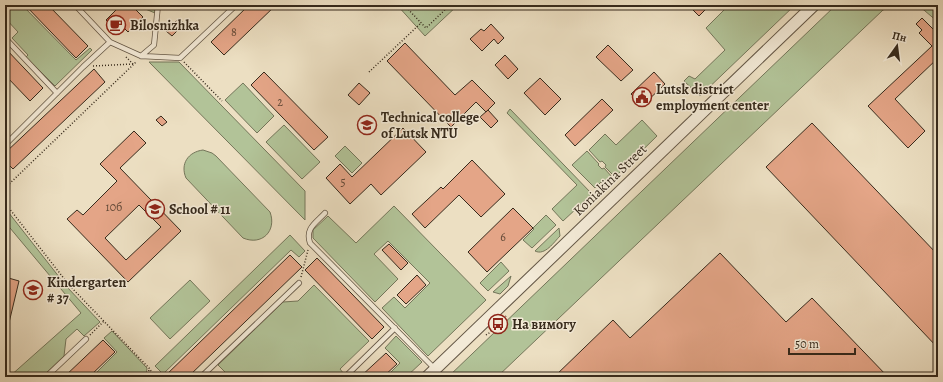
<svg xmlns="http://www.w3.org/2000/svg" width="943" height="382" font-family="Alegreya,serif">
  <rect width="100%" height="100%" fill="#ecdfc2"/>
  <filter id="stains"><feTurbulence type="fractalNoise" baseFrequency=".005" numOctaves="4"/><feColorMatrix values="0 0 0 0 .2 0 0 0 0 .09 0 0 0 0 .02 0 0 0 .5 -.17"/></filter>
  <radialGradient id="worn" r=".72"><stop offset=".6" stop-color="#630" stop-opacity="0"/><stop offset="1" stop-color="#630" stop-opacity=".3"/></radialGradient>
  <path fill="#b2c398" stroke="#74765a" d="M 5,5 L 22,5 L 76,60 L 90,48 L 92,50 L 55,86 L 26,57 L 28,55 L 12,38 L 18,32 L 5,18 Z
    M 141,5 L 155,5 L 155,13 L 143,8 Z
    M 397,5 L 458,5 L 425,36 Z
    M 729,5 L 795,5 L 700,96 L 684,81 L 689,76 L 695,79 L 725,50 L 706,28 Z
    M 836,5 L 895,5 L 883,10 L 497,377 L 448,377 Z
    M 918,5 L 938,5 L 938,22 Z
    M 149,62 L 179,62 L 305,191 L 305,220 Z
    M 243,83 L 274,116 L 257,133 L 225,100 Z
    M 510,109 L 592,194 L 563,221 L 552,209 L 577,185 L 507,113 Z
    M 642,120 L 657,136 L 615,177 L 605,167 L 606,165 L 602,161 L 600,162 L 589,150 L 605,134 L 616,145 Z
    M 284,125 L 320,162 L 302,179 L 266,142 Z
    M 345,146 L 362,163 L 352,173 L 335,156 Z
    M 203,150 L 212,153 L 216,156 L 270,212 C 277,231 262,246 243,238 L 186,178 C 180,164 188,152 203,150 Z
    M 587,151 L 599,164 L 598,165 L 602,169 L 604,168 L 613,178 L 605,186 L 601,182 L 595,188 L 572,165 Z
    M 394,206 L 486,300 L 428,356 L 382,308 L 394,297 L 405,308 L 430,283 L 388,241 L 374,254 L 398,279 L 375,302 L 313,238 L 313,230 L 328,216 L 356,243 Z
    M 5,208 L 67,287 L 100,322 L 84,336 L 77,329 L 66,339 L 64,356 L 42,377 L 9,377 L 81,313 L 5,222 Z
    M 546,215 L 556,225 L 532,248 L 523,240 L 534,229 L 533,228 Z
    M 559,228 L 560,236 C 554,242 545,256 535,251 Z
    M 290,235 L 305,251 L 299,257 L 291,250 L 163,374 L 155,366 Z
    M 501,262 L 509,271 L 488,291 L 480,283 Z
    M 511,276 L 508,286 L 500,294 L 493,292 Z
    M 190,280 L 210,301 L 170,339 L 150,318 Z
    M 314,285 L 369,341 L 340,369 L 344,374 L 341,377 L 230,377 L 218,365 L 283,302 L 298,301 Z
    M 112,331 L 147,368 L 146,377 L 92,377 L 117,352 L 104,338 Z
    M 396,336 L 422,362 L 406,377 L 386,377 L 400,363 L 385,348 Z"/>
  <path fill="#e4a587" stroke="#362a1c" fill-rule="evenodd" d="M 25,5 L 48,5 L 88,46 L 76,58 Z
    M 121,5 L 131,5 L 143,17 L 128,32 L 123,27 L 118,32 L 106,20 Z
    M 249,5 L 276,5 L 224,55 L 211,42 Z
    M 688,5 L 702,5 L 706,9 L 699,16 Z
    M 179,18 L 184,24 L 172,36 L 166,31 Z
    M 922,18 L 938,34 L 938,58 L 895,99 L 925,131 L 908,148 L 868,106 L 932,46 L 919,33 L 922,30 L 916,24 Z
    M 491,24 L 504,38 L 498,44 L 494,39 L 482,51 L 470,39 L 481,29 L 484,31 Z
    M 405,43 L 455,95 L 472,80 L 495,103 L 486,112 L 476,102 L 451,127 L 387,61 Z
    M 608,45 L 633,70 L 621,81 L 596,57 Z
    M 5,48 L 43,88 L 30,101 L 5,75 Z
    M 505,55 L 518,69 L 508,79 L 495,65 Z
    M 94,69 L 105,82 L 13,169 L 5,161 L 5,153 Z
    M 264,72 L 328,137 L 314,150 L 251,85 Z
    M 654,72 L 665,84 L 642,106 L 631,94 Z
    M 540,78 L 561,99 L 545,115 L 524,93 Z
    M 359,83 L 370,93 L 359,105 L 348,95 Z
    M 602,99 L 613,110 L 575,146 L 565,135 Z
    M 488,110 L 498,121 L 491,128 L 480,117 Z
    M 161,116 L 167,122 L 162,126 L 156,120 Z
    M 812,123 L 938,255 L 938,348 L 766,167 Z
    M 403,128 L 426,152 L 381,195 L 371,184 L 350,204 L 326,178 L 340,164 L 352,177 Z
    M 134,131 L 146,143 L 120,168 L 181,231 L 128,282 L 67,219 L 77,210 L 83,215 L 117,181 L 100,164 ZM 139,205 L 161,227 L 126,260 L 105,238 Z
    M 472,160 L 505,194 L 481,217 L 459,195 L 425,228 L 412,214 L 441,187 L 443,189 Z
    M 513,208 L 533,228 L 487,272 L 468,252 Z
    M 389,244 L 408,263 L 401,270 L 382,250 Z
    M 720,253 L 786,322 L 812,298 L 888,377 L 554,377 L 613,320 L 630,338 Z
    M 290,255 L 302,267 L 217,349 L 188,377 L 164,377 Z
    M 317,258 L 384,327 L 372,339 L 305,270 Z
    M 417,275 L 426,285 L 406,304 L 397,295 Z
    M 5,277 L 19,281 L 8,327 L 5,326 Z
    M 103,340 L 115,352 L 89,377 L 64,377 Z
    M 386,353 L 397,364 L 383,377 L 360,377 Z"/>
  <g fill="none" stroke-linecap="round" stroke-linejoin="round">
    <defs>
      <path id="service" d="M 5,38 L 57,93
        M 110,42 L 141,56 L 180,58 L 236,5
        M 141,56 L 154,45 L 158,5
        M 5,145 L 83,67 L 110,42 L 75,5
        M 325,213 C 316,223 305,228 310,243 L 435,369
        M 46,377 L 86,339
        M 201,377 L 299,283
        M 345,377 L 395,328"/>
      <path id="tertiary" d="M 427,377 L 814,5"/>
    </defs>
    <use href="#service" stroke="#645746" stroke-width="6"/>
    <use href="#tertiary" stroke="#645746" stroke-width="13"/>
    <path stroke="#362a1c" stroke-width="1.5" stroke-dasharray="1 2" stroke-linecap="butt" d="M 404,5 L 426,28 L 450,5
      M 126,57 L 133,64
      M 184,62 L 222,101
      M 93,66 L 133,64
      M 369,72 L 421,23
      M 5,188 L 136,62
      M 5,203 L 69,285 L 149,368 L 155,377
      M 301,277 L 308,250
      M 90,335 L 104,321
      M 486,335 L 489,333 L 506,316
      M 148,377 L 149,369"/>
    <use href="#service" stroke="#f3ead7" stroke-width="4.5"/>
    <use href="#tertiary" stroke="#f3ead7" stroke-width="11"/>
  </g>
  <defs>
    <symbol id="cafe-ring" viewBox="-11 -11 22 22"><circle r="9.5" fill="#f3ead7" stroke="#8f2418" stroke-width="1.5"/><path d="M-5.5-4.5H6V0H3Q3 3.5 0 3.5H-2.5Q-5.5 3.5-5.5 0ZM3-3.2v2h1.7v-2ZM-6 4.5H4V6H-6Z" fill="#8f2418"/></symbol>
    <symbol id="civic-ring" viewBox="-11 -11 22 22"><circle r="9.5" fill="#f3ead7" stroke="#8f2418" stroke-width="1.5"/><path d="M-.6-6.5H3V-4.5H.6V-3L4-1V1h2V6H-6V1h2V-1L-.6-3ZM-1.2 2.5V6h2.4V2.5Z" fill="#8f2418"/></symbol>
    <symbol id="university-ring" viewBox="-11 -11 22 22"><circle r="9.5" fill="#f3ead7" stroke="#8f2418" stroke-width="1.5"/><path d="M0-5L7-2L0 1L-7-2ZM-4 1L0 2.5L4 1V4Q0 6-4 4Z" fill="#8f2418"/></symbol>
    <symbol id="school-ring" viewBox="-11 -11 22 22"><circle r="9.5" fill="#f3ead7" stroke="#8f2418" stroke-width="1.5"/><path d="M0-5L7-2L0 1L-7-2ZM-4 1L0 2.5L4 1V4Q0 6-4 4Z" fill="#8f2418"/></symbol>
    <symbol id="bus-ring" viewBox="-11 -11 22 22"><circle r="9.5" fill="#f3ead7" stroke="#8f2418" stroke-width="1.5"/><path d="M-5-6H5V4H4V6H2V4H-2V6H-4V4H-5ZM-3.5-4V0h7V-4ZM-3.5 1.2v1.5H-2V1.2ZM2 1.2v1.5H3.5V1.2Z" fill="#8f2418"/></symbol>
  </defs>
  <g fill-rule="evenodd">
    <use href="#cafe-ring" x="105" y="14" width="22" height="22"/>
    <use href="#civic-ring" x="631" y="86" width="22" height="22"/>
    <use href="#university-ring" x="356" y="114" width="22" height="22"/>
    <use href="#school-ring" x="144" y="198" width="22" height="22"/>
    <use href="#school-ring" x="22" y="279" width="22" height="22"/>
    <use href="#bus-ring" x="487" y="313" width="22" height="22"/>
  </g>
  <g text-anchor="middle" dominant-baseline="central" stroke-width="3" stroke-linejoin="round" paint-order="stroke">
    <g font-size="12" fill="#624937">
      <text x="234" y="32">8</text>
      <text x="280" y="102">2</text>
      <text x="343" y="182">5</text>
      <text x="114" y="207">10б</text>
      <text x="503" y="237">6</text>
    </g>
    <g font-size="14" font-weight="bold" fill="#362a1c" stroke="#f3ead7" text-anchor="start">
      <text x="130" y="25">Bilosnizhka</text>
      <text x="656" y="89">Lutsk district<tspan x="656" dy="16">employment center</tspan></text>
      <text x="381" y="117">Technical college<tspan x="381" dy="16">of Lutsk NTU</tspan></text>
      <text x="169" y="209">School # 11</text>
      <text x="47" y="282">Kindergarten<tspan x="47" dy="16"># 37</tspan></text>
      <text x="512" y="324">На вимогу</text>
    </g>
    <g font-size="14" fill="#362a1c" stroke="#f3ead7">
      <text transform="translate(610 180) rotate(-44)">Koniakina Street</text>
    </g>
  </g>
  <rect width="943" height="382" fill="none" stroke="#ecdfc2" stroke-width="20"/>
  <rect x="6" y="6" width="931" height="370" fill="none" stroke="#362a1c" stroke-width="2"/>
  <rect x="10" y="10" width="923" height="362" fill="none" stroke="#362a1c"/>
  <g transform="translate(897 46) rotate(14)" stroke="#f3ead7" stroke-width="3" paint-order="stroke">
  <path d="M0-3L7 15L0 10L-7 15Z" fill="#362a1c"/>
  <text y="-6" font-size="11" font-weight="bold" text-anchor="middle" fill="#362a1c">Пн</text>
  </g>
  <path d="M789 348v6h66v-6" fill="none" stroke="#362a1c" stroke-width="2"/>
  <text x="795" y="348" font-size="12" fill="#362a1c" stroke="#f3ead7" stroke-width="3" paint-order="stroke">50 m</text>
  <rect width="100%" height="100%" filter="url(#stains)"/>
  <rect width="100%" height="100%" fill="url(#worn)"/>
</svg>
